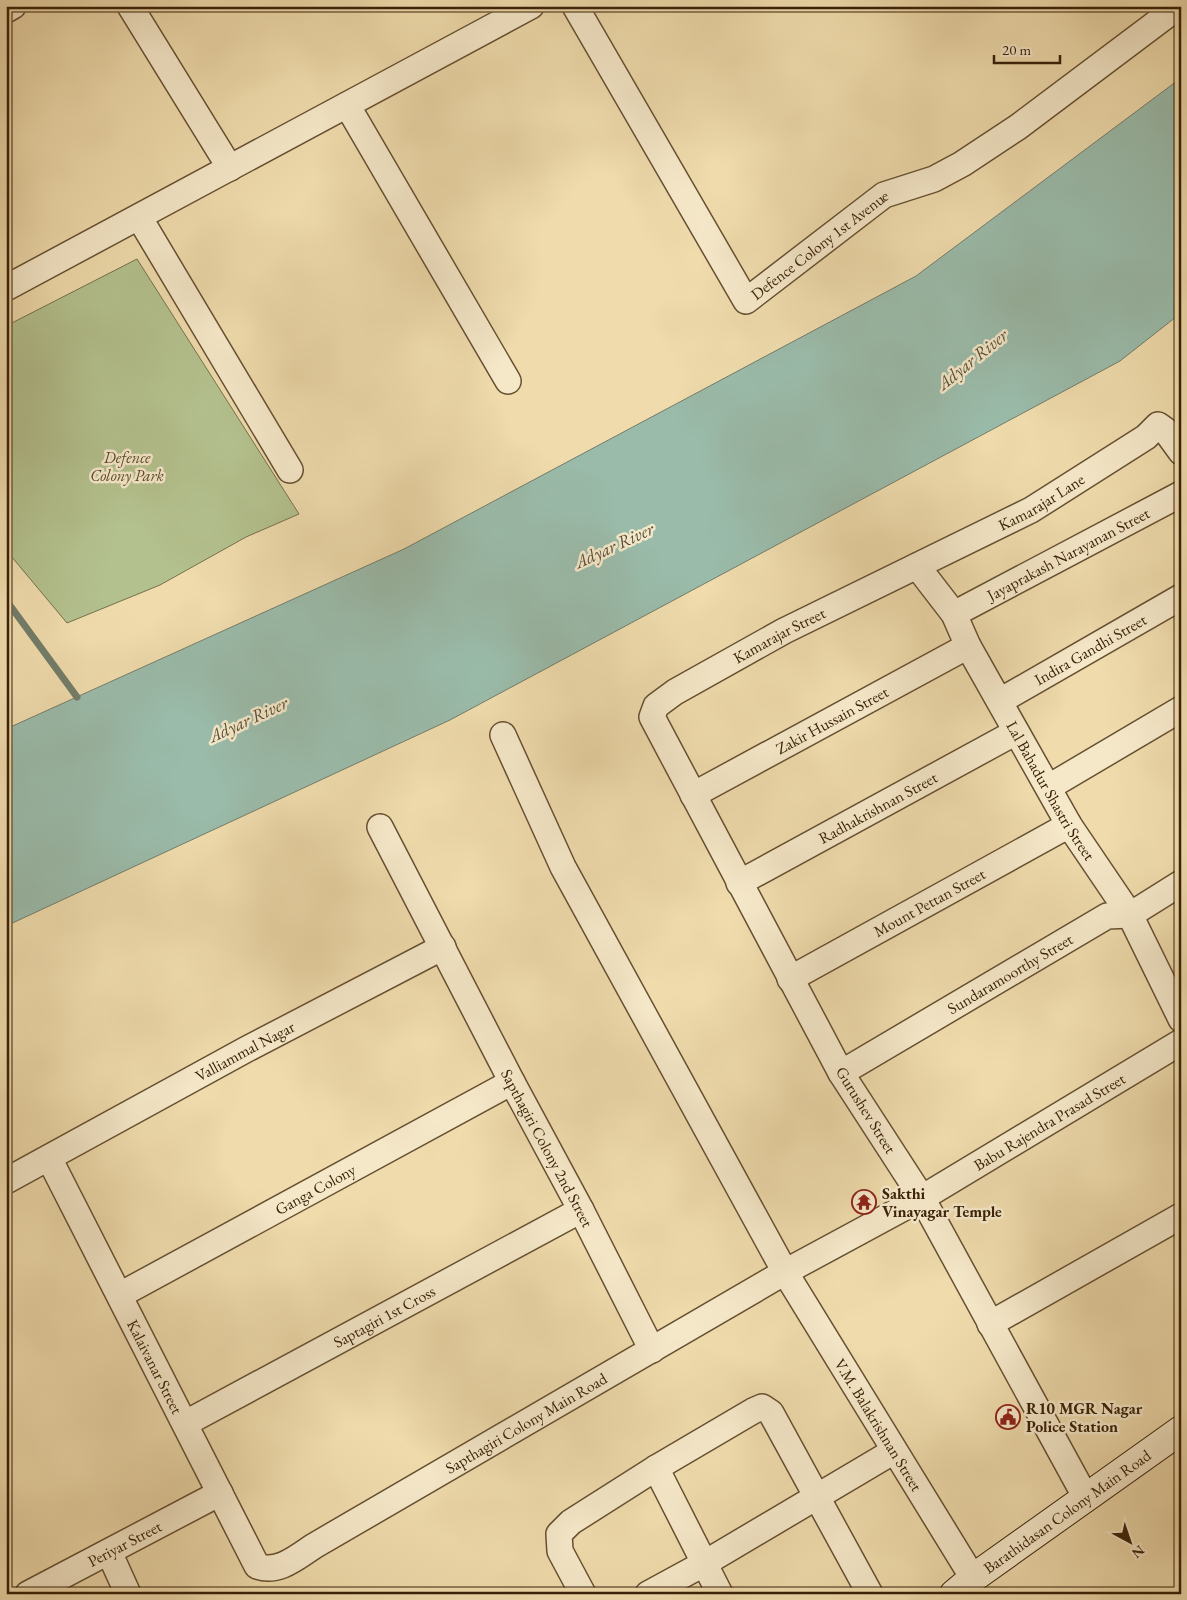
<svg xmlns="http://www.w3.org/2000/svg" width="1187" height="1600" font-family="'EB Garamond',serif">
  <rect width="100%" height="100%" fill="#efdbac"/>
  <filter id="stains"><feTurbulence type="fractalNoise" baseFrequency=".004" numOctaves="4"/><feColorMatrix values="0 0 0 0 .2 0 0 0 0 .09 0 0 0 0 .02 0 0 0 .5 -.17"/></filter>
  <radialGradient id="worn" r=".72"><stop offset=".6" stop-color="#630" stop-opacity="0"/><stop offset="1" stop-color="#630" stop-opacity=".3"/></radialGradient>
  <path fill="#b3c18e" stroke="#76714c" d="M 137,259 L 299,514 L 246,537 L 160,585 L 67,623 L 6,550 L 6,326 Z"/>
  <path fill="#9abbaa" stroke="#737d6a" d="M 1181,78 L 1181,313 L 1120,361 L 450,720 L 6,926 L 6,729 L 404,549 L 916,276 Z"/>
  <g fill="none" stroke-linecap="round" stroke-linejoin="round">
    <path stroke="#737d6a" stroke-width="7" d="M 6,600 L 77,697"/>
    <defs>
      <g id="street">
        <path d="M 130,6 L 230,168"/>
        <path id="s1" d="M 575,6 L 746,301 L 884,195 L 934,179 L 962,164 L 1018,127 L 1179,6"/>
        <path d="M 6,10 L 13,6"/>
        <path d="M 347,105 L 508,381"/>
        <path d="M 139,217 L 290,470"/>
        <path d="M 6,288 L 531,6"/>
        <path id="s2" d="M 917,566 L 954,614 L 968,646 L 1069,825 L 1130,915 L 1181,1019"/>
        <path id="s3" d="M 954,614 L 1181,494"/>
        <path id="s4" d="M 1000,701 L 1181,597"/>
        <path id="s5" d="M 503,735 L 563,867 L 785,1272 L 973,1578"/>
        <path d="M 1049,787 L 1181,709"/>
        <path id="s6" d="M 693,795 L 968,646"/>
        <path id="s7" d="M 380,827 L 512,1082 L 581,1210 L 652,1350"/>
        <path id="s8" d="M 739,883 L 1016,732"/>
        <path id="s9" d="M 790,979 L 1069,825"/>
        <path id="s10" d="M 841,1073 L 1107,916 L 1130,915 L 1181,883"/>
        <path id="s11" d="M 49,1158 L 257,1566 C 278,1574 297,1557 314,1546 L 785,1272 L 922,1198 L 1181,1042"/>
        <path id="s12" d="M 6,1181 L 247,1049 L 443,947"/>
        <path id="s13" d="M 120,1295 L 512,1082"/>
        <path d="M 990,1324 L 1181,1216"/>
        <path id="s14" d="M 186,1423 L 581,1210"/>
        <path d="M 656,1468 L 720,1594"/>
        <path id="s15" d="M 1086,1498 L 922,1198 L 841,1073 L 652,717 L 656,706 L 675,692 L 784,631 L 1031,510 L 1146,437 L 1158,425 L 1165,430 L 1181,452"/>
        <path d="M 109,1552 L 128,1594"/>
        <path id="s16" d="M 28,1594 L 220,1493"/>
        <path d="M 583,1594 L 560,1551 L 559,1534 L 571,1522 L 656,1468 L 753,1411 L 762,1407 L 771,1413 L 870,1594"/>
        <path d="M 648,1594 L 705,1563 L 894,1451"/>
      </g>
      <g id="secondary">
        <path id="s17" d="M 954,1594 L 973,1578 L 1181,1430"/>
      </g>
    </defs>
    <use href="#street" stroke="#665032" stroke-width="28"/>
    <use href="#secondary" stroke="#392109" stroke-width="30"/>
    <use href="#street" stroke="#f5e8c9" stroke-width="25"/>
    <use href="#secondary" stroke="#f5e8c9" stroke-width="28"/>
  </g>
  <defs>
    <symbol id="temple-ring" viewBox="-11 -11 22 22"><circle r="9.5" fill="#f5e8c9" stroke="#8f2418" stroke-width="1.5"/><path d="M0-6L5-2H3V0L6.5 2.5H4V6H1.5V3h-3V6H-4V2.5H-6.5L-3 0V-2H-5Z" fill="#8f2418"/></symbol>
    <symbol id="civic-ring" viewBox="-11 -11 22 22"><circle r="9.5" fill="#f5e8c9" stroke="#8f2418" stroke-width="1.5"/><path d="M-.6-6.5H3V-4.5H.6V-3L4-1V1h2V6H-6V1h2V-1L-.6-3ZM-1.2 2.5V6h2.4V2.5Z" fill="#8f2418"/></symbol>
  </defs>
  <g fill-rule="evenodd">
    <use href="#temple-ring" x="850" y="1188" width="28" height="28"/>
    <use href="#civic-ring" x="994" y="1403" width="28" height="28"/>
  </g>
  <g text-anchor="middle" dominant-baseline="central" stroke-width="5" stroke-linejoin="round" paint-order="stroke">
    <g font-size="16" fill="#392109" stroke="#f5e8c9">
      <text stroke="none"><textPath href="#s1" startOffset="434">Defence Colony 1st Avenue</textPath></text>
      <text stroke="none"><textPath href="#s15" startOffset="1342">Kamarajar Lane</textPath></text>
      <text stroke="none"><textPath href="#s3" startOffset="129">Jayaprakash Narayanan Street</textPath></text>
      <text stroke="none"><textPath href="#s15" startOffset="1048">Kamarajar Street</textPath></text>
      <text stroke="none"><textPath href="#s4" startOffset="104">Indira Gandhi Street</textPath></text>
      <text stroke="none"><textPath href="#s6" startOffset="158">Zakir Hussain Street</textPath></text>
      <text stroke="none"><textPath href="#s2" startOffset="262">Lal Bahadur Shastri Street</textPath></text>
      <text stroke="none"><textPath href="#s8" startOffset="158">Radhakrishnan Street</textPath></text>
      <text stroke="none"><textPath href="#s9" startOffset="159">Mount Pettan Street</textPath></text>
      <text stroke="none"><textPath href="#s10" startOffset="196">Sundaramoorthy Street</textPath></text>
      <text stroke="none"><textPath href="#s12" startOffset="272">Valliammal Nagar</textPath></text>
      <text transform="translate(866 1110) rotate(58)">Gurushev Street</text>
      <text stroke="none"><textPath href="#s11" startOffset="1370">Babu Rajendra Prasad Street</textPath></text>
      <text stroke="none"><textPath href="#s7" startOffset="362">Sapthagiri Colony 2nd Street</textPath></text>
      <text stroke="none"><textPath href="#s13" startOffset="222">Ganga Colony</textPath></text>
      <text stroke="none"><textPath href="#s14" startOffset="225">Saptagiri 1st Cross</textPath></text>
      <text stroke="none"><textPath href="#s11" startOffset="234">Kalaivanar Street</textPath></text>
      <text stroke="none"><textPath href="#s11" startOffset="766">Sapthagiri Colony Main Road</textPath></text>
      <text stroke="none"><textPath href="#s5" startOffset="786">V.M. Balakrishnan Street</textPath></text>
      <text stroke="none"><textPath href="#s17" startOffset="140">Barathidasan Colony Main Road</textPath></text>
      <text stroke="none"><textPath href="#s16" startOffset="109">Periyar Street</textPath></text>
    </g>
    <g font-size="16" font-style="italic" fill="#58492a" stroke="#f5e8c9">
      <text x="127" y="457">Defence<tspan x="127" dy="18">Colony Park</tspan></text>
    </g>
    <g font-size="16" font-weight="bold" fill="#392109" stroke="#f5e8c9" text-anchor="start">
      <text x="882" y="1193">Sakthi<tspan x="882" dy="18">Vinayagar Temple</tspan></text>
      <text x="1026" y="1408">R10 MGR Nagar<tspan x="1026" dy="18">Police Station</tspan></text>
    </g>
    <g font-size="18" font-style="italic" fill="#564f39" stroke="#f5e8c9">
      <text transform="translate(972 359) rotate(-39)">Adyar River</text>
      <text transform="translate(614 545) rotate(-25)">Adyar River</text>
      <text transform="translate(248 719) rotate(-25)">Adyar River</text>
    </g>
  </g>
  <rect width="1187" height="1600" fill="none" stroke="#efdbac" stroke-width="25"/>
  <rect x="8" y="8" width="1172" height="1585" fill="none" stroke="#392109" stroke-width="2.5"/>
  <rect x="12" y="12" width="1162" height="1575" fill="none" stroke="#392109"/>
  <g transform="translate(1130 1542) rotate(140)" stroke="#f5e8c9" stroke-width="4" paint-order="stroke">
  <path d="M0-4L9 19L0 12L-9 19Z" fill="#392109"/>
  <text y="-8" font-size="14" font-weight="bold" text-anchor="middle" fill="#392109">N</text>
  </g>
  <path d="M994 55v8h66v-8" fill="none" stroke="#392109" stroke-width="2.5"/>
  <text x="1002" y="55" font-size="15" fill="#392109" stroke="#f5e8c9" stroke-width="4" paint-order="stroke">20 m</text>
  <rect width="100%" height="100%" filter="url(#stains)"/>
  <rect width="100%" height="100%" fill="url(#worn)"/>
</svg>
